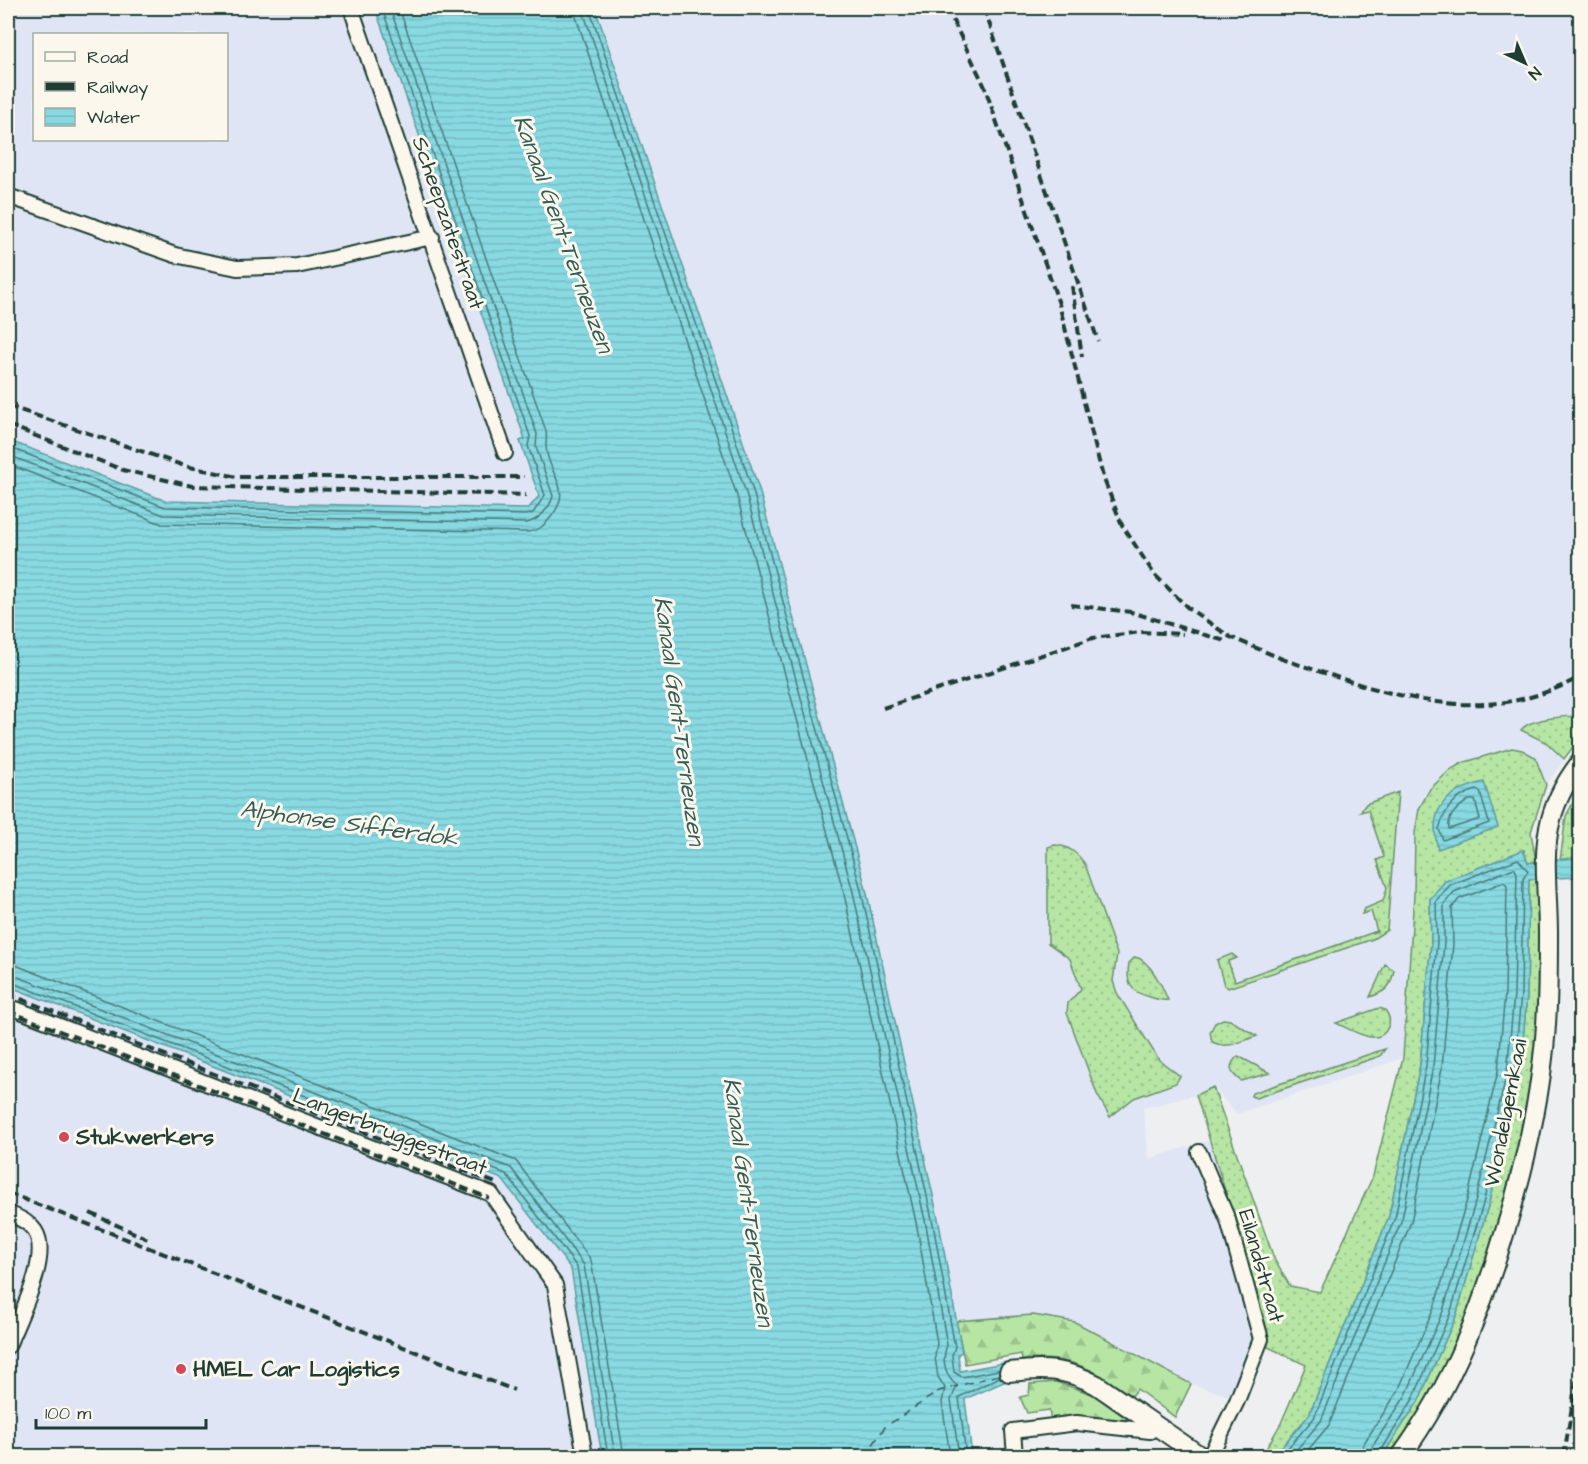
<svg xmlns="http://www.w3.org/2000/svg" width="1588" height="1464" font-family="'Architects Daughter',sans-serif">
  <defs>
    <pattern id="grass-dots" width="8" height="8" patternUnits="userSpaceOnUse" patternTransform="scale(1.5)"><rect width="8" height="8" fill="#b6e5a4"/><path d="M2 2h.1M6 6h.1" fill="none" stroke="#9cc58e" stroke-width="1.8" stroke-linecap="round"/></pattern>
    <pattern id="forest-firs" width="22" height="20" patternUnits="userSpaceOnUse" patternTransform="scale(1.5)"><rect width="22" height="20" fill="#b6e5a4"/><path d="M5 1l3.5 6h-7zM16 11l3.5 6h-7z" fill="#9cc58e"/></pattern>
    <pattern id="water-rules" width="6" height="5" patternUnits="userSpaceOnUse" patternTransform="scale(1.5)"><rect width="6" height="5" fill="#88d9e2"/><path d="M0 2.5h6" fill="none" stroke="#75bbc2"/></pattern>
  </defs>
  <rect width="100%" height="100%" fill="#eeeff0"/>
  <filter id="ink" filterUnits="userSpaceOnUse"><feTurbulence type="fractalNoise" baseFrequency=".0167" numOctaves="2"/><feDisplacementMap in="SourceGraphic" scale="12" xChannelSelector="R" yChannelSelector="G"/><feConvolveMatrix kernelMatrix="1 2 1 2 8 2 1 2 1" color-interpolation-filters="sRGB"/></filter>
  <g filter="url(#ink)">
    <path fill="#dfe5f4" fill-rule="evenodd" d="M 8,8 L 375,8 L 525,439 L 520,441 L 539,496 L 528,509 L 166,501 L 8,440 ZM 34,34 L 226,34 L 226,140 L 34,140 Z
      M 595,8 L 1580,8 L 1580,738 L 1546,785 L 1531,832 L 1415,881 L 1403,1058 L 1237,1114 L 1213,1087 L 1196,1095 L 1143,1108 L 1149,1159 L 1209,1140 L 1234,1217 L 1261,1309 L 1268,1347 L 1256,1371 L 1232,1397 L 1191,1384 L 1110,1339 L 1033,1315 L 956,1321 L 939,1223 L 866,889 L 759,489 Z
      M 8,986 L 502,1179 L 571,1269 L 602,1456 L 8,1456 Z"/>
    <path fill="url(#grass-dots)" stroke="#6a916c" stroke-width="1.5" d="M 1580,716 L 1580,738 L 1564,759 L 1547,743 L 1521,730 C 1530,718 1566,716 1580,716 Z
      M 1512,748 L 1522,750 L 1535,757 L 1546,785 L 1531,832 L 1536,862 L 1527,863 L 1524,850 L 1430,899 L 1431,942 L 1420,1065 L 1389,1216 L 1309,1415 L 1274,1456 L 1262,1456 L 1281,1423 L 1306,1365 L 1268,1347 L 1261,1309 L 1196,1095 L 1213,1087 L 1275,1261 L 1290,1286 L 1320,1292 L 1373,1176 L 1403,1058 L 1414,895 L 1415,833 L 1419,809 L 1430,789 L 1450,770 L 1462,763 Z
      M 1580,790 L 1580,857 L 1560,861 L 1566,816 Z
      M 1398,792 L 1387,930 L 1373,939 L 1228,988 L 1224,985 L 1217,960 L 1232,954 L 1237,958 L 1228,961 L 1235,981 L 1377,931 L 1371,911 L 1362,914 L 1364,909 L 1383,901 L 1387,888 L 1377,860 L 1384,857 L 1368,810 L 1360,812 L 1366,804 Z
      M 1055,845 C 1069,846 1077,853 1085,864 L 1117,954 L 1113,981 L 1117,993 L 1159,1060 L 1180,1076 L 1176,1083 L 1134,1098 L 1110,1117 L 1097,1094 L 1067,1013 L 1068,1003 L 1081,989 L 1070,959 L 1048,943 L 1048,847 Z
      M 1529,878 L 1538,879 C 1540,938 1541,997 1536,1056 C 1531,1103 1519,1150 1507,1195 C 1481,1288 1448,1377 1392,1456 L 1382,1456 L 1418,1402 L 1456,1316 L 1488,1206 L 1520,1075 L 1527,994 Z
      M 1135,957 C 1149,959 1163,987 1168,1000 C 1162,1001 1156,999 1150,997 C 1129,992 1126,982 1129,963 Z
      M 1385,964 L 1394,970 C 1391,987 1387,991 1370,997 Z
      M 1379,1008 L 1385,1010 C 1389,1015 1391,1021 1388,1027 C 1379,1049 1350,1029 1336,1023 Z
      M 1223,1019 L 1230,1020 L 1257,1036 C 1241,1041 1228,1050 1212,1042 L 1210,1032 L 1215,1023 Z
      M 1385,1049 L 1380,1056 L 1256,1098 L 1251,1096 L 1252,1093 Z
      M 1238,1056 L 1270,1073 L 1241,1081 C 1230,1073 1227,1066 1238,1056 Z"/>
    <path fill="url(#forest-firs)" stroke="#6a916c" stroke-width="1.5" d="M 1033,1315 L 1075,1322 L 1191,1384 L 1175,1417 L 1137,1389 L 1132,1396 C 1091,1368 1072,1355 1022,1360 L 1021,1354 L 965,1364 L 956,1321 Z
      M 1056,1382 L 1092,1394 L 1127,1419 L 1125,1424 L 1051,1421 L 1049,1410 L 1027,1413 L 1020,1397 L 1029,1395 L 1030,1384 Z"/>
    <path fill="url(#water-rules)" stroke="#5e9b9c" stroke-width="1.5" d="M 375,8 L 595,8 L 759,489 L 866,889 L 939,1223 L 962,1352 L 958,1354 L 960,1371 L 1004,1363 L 1006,1381 L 965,1399 L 972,1456 L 602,1456 L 571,1269 L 502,1179 L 8,986 L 8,440 L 166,501 L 528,509 L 539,496 L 520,441 L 525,439 Z
      M 1484,782 L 1498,827 L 1438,849 C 1427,809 1446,791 1484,782 Z
      M 1523,850 L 1528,863 L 1580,857 L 1580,877 L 1529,879 L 1527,994 L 1520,1075 L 1488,1206 L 1456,1316 L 1418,1402 L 1382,1456 L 1274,1456 L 1309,1415 L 1389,1216 L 1420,1065 L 1431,942 L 1430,899 L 1445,881 Z"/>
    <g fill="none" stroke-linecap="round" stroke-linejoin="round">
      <path stroke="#497b7a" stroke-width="1.5" d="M 573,8 L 737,496 L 844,894 L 917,1227 L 937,1343 L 935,1357 L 938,1377 L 945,1388 L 942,1402 L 950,1456
        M 582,8 L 746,493 L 853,892 L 926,1225 L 947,1345 C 941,1360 945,1376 957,1386 L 951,1400 L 959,1456
        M 589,8 L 753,491 L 861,890 L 933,1224 L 955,1347 L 952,1355 L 954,1372 L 962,1377 L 999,1370
        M 8,447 L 165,507 L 527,515 L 533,513 L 545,495 L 528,446 L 530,436 L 382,8
        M 8,455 L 164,515 L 527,523 C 539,520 550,508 553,496 L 536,447 L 537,434 L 390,8
        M 8,464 L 162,524 L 527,532 C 538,531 544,526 551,517 C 575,488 547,475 546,446 C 546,441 547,437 546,431 L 399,8
        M 1477,790 L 1480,792 L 1489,823 L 1443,840 L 1439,829 C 1445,808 1456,795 1477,790 Z
        M 1469,800 L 1475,800 L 1480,819 L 1449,829 C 1447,816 1458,807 1469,800 Z
        M 8,964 L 18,966 L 516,1161 L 591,1260 L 624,1456
        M 8,973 L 511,1168 L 584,1265 L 615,1456
        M 8,981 L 506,1174 L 577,1267 L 608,1456
        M 966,1456 L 959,1397 L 1000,1377
        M 1281,1456 L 1314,1418 L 1395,1218 L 1426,1066 L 1437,942 L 1436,901 L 1450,885 L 1518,859 L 1528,871 L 1523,879 L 1521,994 L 1514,1074 L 1483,1204 L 1450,1314 L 1413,1399 L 1378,1456
        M 1291,1456 L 1321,1421 L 1402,1219 L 1433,1067 L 1444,943 L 1444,904 L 1454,892 L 1514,868 L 1517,873 L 1514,994 L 1507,1073 L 1475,1203 L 1443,1311 L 1406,1395 L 1372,1447 L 1370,1456
        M 1303,1456 L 1329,1425 L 1411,1222 L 1442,1068 L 1453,944 L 1452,908 L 1459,899 L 1504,882 L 1507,885 L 1505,993 L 1498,1071 L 1467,1200 L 1434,1308 L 1398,1391 L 1364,1443 L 1361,1456"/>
      <path stroke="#345c57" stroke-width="1.5" stroke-dasharray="8 6" stroke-linecap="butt" d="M 865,1456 L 885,1427 L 939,1391 L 1002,1374"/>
      <defs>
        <path id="minor" d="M 351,8 L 505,453
          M 8,196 L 175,255 L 237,268 L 297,266 L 432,237
          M 8,1006 L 491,1194 L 555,1285 L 585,1456
          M 1199,1152 L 1228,1220 L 1261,1339 L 1237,1401 L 1210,1456
          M 8,1213 C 18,1218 28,1221 35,1231 C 52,1257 18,1319 8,1346
          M 1015,1456 L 1013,1431 L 1077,1423 L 1150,1431 L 1154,1425"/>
        <path id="secondary" d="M 1009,1372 C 1044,1368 1065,1368 1097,1385 L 1200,1456
          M 1401,1456 C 1454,1384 1484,1303 1509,1218 C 1524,1166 1537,1112 1543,1058 C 1548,1016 1548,974 1548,931 C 1547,863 1535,821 1580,763"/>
      </defs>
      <use href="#minor" stroke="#1f3d34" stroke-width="18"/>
      <use href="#secondary" stroke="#1f3d34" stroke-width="22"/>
      <use href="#minor" stroke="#fbf7ec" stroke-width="14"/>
      <use href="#secondary" stroke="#fbf7ec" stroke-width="18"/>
      <path stroke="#1f3d34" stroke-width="4" stroke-dasharray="9 4.5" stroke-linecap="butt" d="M 947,8 L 984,85 L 1059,304 L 1103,477 L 1122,525 L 1154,574 L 1187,607 L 1230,637 L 1285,660
        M 984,8 L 1098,341
        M 1072,286 L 1082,357
        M 8,406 L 185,466 L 237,477 L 524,477
        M 8,425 L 123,470 L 192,486 L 526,495
        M 1071,605 L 1131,612 L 1228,642
        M 1279,658 C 1381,691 1477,733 1580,677
        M 883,708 L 1093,638 L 1141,632 L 1183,634
        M 8,994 L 498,1184
        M 8,1011 L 489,1198
        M 8,1193 L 514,1390
        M 90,1213 L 150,1240
        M 1564,1456 L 1580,1357"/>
    </g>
  </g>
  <g fill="#d1495b" stroke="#fbf7ec" stroke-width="2">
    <circle cx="64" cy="1137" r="6"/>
    <circle cx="181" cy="1369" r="6"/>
  </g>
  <g text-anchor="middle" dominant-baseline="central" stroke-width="6" stroke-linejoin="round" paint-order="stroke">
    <g font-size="22" fill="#1f3d34" stroke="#fbf7ec">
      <text transform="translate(448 223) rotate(71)">Scheepzatestraat</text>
      <text transform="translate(1506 1113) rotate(-79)">Wondelgemkaai</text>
      <text transform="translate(390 1132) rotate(21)">Langerbruggestraat</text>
      <text transform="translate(1261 1266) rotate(74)">Eilandstraat</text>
    </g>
    <g font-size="22" font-weight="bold" fill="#1f3d34" stroke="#fbf7ec" text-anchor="start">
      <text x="76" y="1137">Stukwerkers</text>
      <text x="193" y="1369">HMEL Car Logistics</text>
    </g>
    <g font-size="24" font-style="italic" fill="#345c57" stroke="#fbf7ec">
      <text transform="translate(563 234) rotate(70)">Kanaal Gent-Terneuzen</text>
      <text transform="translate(679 721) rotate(82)">Kanaal Gent-Terneuzen</text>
      <text transform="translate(349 824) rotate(8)">Alphonse Sifferdok</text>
      <text transform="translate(748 1202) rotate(82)">Kanaal Gent-Terneuzen</text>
    </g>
  </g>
  <rect width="1588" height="1464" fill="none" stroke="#fbf7ec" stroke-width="30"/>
  <rect x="15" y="15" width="1558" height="1434" fill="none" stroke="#1f3d34" stroke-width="2" filter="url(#ink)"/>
  <rect x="33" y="33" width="195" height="108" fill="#fbf7ec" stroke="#a3ada2" stroke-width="1.5"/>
  <rect x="45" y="52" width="30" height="9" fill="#fbf7ec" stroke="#a3ada2" stroke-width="1.5"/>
  <text x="87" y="63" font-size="18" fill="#1f3d34">Road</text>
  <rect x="45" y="82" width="30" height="9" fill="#1f3d34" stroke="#a3ada2" stroke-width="1.5"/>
  <text x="87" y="93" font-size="18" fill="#1f3d34">Railway</text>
  <rect x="45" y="108" width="30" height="18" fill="url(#water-rules)" stroke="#a3ada2" stroke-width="1.5"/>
  <text x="87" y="123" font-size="18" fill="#1f3d34">Water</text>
  <g transform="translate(1525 63) rotate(136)" stroke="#fbf7ec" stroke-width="4.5" paint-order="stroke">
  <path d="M0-4.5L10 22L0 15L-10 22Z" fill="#1f3d34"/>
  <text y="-9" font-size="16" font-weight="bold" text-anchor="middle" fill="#1f3d34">N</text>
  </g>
  <path d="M36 1419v9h170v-9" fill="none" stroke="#1f3d34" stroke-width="3"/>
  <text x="45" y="1419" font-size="18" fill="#1f3d34" stroke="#fbf7ec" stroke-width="4.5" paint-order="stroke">100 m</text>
</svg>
